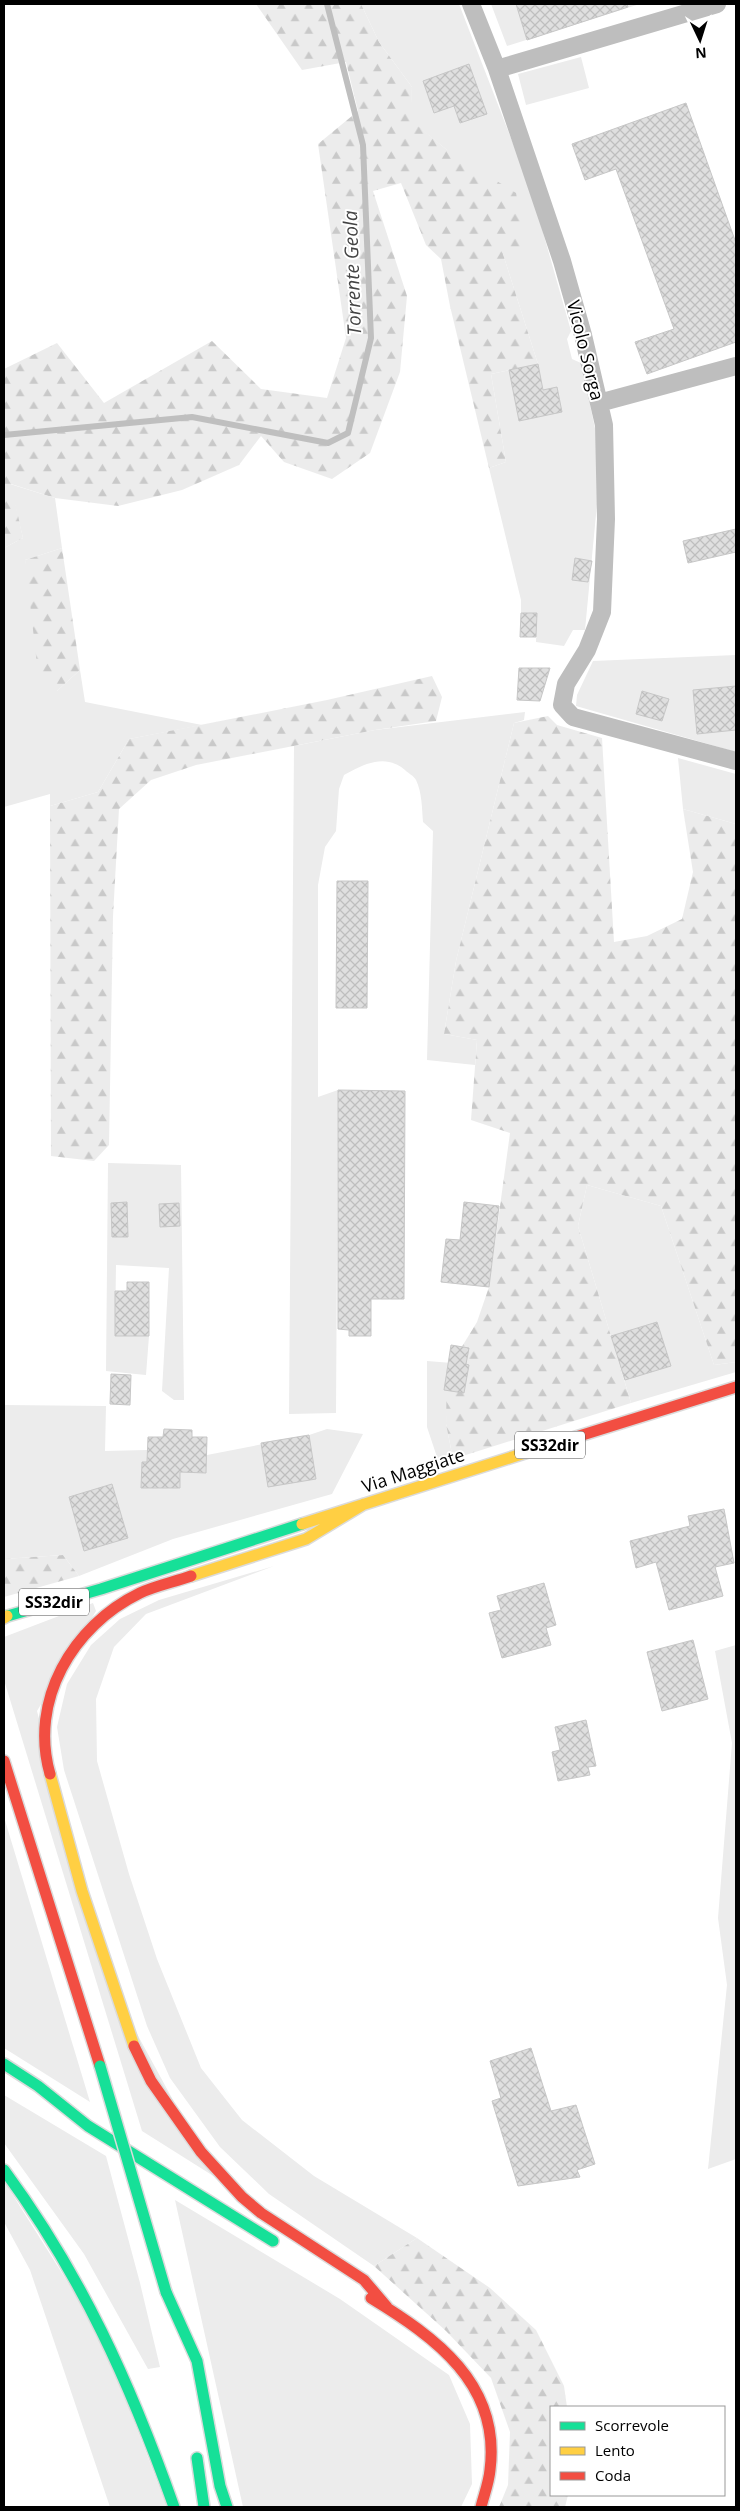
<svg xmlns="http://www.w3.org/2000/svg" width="740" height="2511" font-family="'Open Sans',sans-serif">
  <defs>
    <pattern id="forest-firs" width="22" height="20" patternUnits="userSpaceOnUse" patternTransform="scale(1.25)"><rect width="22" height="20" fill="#ececec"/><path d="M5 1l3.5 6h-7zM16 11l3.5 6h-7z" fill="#c9c9c9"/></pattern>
    <pattern id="building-cross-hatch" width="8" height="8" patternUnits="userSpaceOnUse" patternTransform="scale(1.25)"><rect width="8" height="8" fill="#dfdfdf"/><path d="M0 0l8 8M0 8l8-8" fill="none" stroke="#bebebe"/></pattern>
  </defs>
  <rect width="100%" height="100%" fill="#fff"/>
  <path fill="#ececec" d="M 361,4 L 459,4 L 531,190 L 571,331 L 567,339 L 572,359 L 581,363 L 596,433 L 597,504 L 585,630 L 573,630 L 564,646 L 536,642 L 537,613 L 521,613 L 521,600 L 489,468 L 506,462 L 491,374 L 538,364 L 503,254 L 447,150 L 410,120 L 412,87 L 379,42 Z
    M 491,4 L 640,4 L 507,46 Z
    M 581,57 L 589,88 L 526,105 L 518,74 Z
    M 10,484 L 55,498 L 62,548 L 25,560 L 57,691 L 80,670 L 85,702 L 202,725 L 129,739 L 98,792 L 50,806 L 50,794 L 4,807 L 4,548 L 23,538 Z
    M 736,655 L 736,752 L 576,706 L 577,695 L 593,661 Z
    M 525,712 L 524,720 L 514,723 L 456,961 L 444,1034 L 477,1040 L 475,1065 L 427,1060 L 433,831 L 423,822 C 422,809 422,792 416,780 C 414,776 408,773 405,770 C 385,753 364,764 344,775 L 339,789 L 336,831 L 325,847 L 318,885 L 318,1097 L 338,1090 L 336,1413 L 289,1414 L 294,746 L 375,730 Z
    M 678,758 L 736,774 L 736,824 L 683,809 Z
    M 108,1163 L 181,1165 L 184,1400 L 174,1400 L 162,1391 L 169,1268 L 116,1265 L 115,1335 L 149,1336 L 146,1375 L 106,1371 Z
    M 587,1185 L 661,1206 L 714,1365 L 736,1362 L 736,1372 L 631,1403 L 578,1226 Z
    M 427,1361 L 452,1363 L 446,1424 L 453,1459 L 439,1463 L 427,1427 Z
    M 4,1405 L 106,1406 L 105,1451 L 147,1450 L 147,1462 L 142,1462 L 141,1488 L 180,1488 L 180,1472 L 206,1473 L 207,1455 L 309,1435 L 327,1429 L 363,1434 L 332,1494 L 173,1539 L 79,1576 L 63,1555 L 4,1559 Z
    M 274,1566 L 146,1614 L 114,1647 L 96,1699 L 97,1761 L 129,1874 L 157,1959 L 201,2068 L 242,2120 L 314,2176 L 417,2238 L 374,2266 L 269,2194 L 220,2147 L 170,2078 L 147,2026 L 64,1770 L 57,1727 L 67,1684 L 91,1645 L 120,1619 L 159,1600 Z
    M 93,1603 L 96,1611 L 37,1711 L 106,1977 L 215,2177 L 142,2131 L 4,1680 L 4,1637 Z
    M 736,1645 L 736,2159 L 708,2169 L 727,1985 L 718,1918 L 732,1743 L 715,1651 Z
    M 4,1817 L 90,2102 L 4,2048 Z
    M 4,2095 L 106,2156 L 140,2283 L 160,2367 L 148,2369 L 84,2254 L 4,2143 Z
    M 4,2181 L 101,2335 L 167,2507 L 110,2507 L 30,2270 L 4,2222 Z
    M 175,2200 L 340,2299 L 449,2375 L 470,2424 L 472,2484 L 461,2507 L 243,2507 Z"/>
  <path fill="url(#forest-firs)" d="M 256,4 L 361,4 L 379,42 L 412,87 L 411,120 L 447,150 L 516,193 L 526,246 L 503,254 L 538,364 L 491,374 L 506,462 L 489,468 L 450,306 L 441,259 L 426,245 L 401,183 L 373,191 L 407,296 L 400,372 L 370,453 L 332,479 L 284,462 L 261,436 L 239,465 L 182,490 L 118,506 L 55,498 L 11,484 L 23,538 L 4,548 L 4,369 L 57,343 L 104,403 L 212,341 L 261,389 L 327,398 L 346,338 L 318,144 L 358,111 L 346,62 L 302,70 Z
    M 62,548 L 80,670 L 57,691 L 39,682 L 25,560 Z
    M 432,676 L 442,697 L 436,721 L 375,730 L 196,765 L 151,780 L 119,809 L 113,916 L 109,1145 L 94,1161 L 51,1156 L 50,806 L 98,792 L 129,739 L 327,700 Z
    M 548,716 L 557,725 L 602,738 L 614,942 L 647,936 L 682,919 L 693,872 L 683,809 L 736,824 L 736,1362 L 714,1365 L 661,1206 L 587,1185 L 578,1226 L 631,1403 L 453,1459 L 446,1424 L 447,1371 L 477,1322 L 489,1287 L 510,1133 L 471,1120 L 477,1040 L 444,1034 L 456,961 L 514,723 Z
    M 63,1555 L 79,1576 L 4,1597 L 4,1559 Z
    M 417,2238 L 490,2288 L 536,2330 L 564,2386 L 567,2407 L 551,2407 L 551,2495 L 568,2495 L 565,2507 L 499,2507 L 508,2485 L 510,2432 L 491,2378 L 446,2331 L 374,2266 Z"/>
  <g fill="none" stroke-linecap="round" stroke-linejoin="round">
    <path stroke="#bfbfbf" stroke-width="6" d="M 4,435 L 192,417 L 328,443 L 348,433 L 371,338 L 363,145 L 327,4"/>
  </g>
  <path fill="url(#building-cross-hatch)" stroke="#c7c7c7" d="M 516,4 L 627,4 L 628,7 L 527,40 Z
    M 469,64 L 487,114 L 460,123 L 454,106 L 434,113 L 423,81 Z
    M 686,103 L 736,243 L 736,342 L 647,374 L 635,342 L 674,329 L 616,169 L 585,180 L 572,144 Z
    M 538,364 L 543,390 L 557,387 L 562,412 L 519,421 L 509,370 Z
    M 736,529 L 736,552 L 688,563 L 683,541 Z
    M 575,558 L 592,561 L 588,582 L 572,580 Z
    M 521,613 L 537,613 L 536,637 L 520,637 Z
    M 519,668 L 550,668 L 540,701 L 517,700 Z
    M 736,686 L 736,730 L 697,734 L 693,690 Z
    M 642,691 L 669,699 L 662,721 L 636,714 Z
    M 337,881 L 368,881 L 367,1008 L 336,1008 Z
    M 338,1090 L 405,1091 L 404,1299 L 371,1299 L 371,1336 L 349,1336 L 349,1330 L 338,1329 Z
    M 127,1202 L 128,1237 L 112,1237 L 111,1203 Z
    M 464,1202 L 499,1206 L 489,1287 L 441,1282 L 446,1239 L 460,1240 Z
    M 179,1203 L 180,1226 L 160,1227 L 159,1204 Z
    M 127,1282 L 149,1282 L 149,1336 L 115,1336 L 115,1291 L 127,1291 Z
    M 657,1322 L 671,1366 L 625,1380 L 611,1336 Z
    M 451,1345 L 469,1348 L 466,1364 L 469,1365 L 464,1393 L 444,1390 Z
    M 111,1374 L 131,1375 L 130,1405 L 110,1404 Z
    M 164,1429 L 192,1430 L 192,1437 L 207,1437 L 206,1473 L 180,1472 L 180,1488 L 141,1488 L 142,1462 L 147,1462 L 148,1437 L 163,1437 Z
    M 309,1435 L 316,1479 L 268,1487 L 261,1443 Z
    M 112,1484 L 128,1538 L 84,1551 L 69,1497 Z
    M 724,1509 L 734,1563 L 715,1567 L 723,1596 L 669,1610 L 656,1562 L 636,1568 L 630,1541 L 690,1526 L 688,1516 Z
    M 544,1583 L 556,1625 L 546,1628 L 551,1645 L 502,1658 L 489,1613 L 501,1610 L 497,1596 Z
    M 693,1640 L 708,1699 L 662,1711 L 647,1652 Z
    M 586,1720 L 596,1766 L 588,1767 L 590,1775 L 558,1781 L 552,1752 L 560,1750 L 555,1727 Z
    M 531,2048 L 551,2111 L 576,2105 L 595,2164 L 577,2170 L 580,2177 L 518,2186 L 492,2101 L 501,2098 L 490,2061 Z"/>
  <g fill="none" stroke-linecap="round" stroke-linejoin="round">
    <defs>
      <path id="fast" d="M 4,1617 L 101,1589 L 302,1524
        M 4,2064 L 38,2086 L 88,2126 L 273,2241
        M 4,2170 C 82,2276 130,2383 174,2507
        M 166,2292 L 197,2361 L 220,2486 L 227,2507
        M 197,2458 L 204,2507"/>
      <path id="slow" d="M 302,1524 L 528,1452
        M 191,1576 L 306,1539 L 364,1504
        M 4,1618 L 7,1616
        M 50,1774 L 82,1891 L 134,2046"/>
      <path id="jam" d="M 528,1452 L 736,1387
        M 4,1761 L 100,2066
        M 50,1774 C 29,1701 72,1626 140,1593 C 155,1586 174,1582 191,1576
        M 134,2046 L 151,2081 L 201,2152 L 242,2197 L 261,2213 L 364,2280 L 387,2307
        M 371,2298 C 435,2337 501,2384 490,2470 C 489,2482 484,2495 481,2507"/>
    </defs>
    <use href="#fast" stroke="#dbdbdb" stroke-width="14"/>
    <use href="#slow" stroke="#dbdbdb" stroke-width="14"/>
    <use href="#jam" stroke="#dbdbdb" stroke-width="14"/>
    <path stroke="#bebebe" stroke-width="18" d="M 471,4 L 497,69 L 562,261 L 583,335 L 604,425 L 606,519 L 602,612 L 587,650 L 566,684 L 562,705 L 573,717 L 736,761
      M 497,69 L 717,4
      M 599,403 L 736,366"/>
    <use href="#fast" stroke="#16e098" stroke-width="11"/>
    <use href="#slow" stroke="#ffcf43" stroke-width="11"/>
    <use href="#jam" stroke="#f24e42" stroke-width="11"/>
    <defs>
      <path id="fast-bridge" d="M 100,2066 L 166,2292"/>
    </defs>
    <use href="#fast-bridge" stroke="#dbdbdb" stroke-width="14" stroke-linecap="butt"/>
    <use href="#fast-bridge" stroke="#16e098" stroke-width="11"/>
  </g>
  <g text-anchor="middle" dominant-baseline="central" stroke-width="4" stroke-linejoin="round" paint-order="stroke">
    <g fill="#fff" stroke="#4c4c4c" stroke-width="1">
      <rect x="515" y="1431.5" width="70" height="27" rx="4"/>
      <rect x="19" y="1588.5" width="70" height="27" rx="4"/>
    </g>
    <g font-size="16" font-weight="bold" fill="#000">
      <text x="550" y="1445">SS32dir</text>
      <text x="54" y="1602">SS32dir</text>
    </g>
    <g font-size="18" fill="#000" stroke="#fff">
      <text transform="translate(586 350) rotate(76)">Vicolo Sorga</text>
      <text transform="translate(413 1470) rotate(-18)">Via Maggiate</text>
    </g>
    <g font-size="19" font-style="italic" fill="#444" stroke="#fff">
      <text transform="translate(352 273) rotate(-92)">Torrente Geola</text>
    </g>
  </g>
  <rect width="740" height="2511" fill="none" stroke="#000000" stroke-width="10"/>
  <rect x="550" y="2406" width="175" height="90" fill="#ffffff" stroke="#999999"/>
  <rect x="560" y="2422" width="25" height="8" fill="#16e098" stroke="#999999"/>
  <text x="595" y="2431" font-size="15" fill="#000000">Scorrevole</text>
  <rect x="560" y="2447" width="25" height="8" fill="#ffcf43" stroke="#999999"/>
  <text x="595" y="2456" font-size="15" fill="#000000">Lento</text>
  <rect x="560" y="2472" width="25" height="8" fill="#f24e42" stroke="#999999"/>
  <text x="595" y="2481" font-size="15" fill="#000000">Coda</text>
  <g transform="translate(700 40) rotate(176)" stroke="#ffffff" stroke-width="4" paint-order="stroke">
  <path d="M0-4L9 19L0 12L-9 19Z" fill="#000000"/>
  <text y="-8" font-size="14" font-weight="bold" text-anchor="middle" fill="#000000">N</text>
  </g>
</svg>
